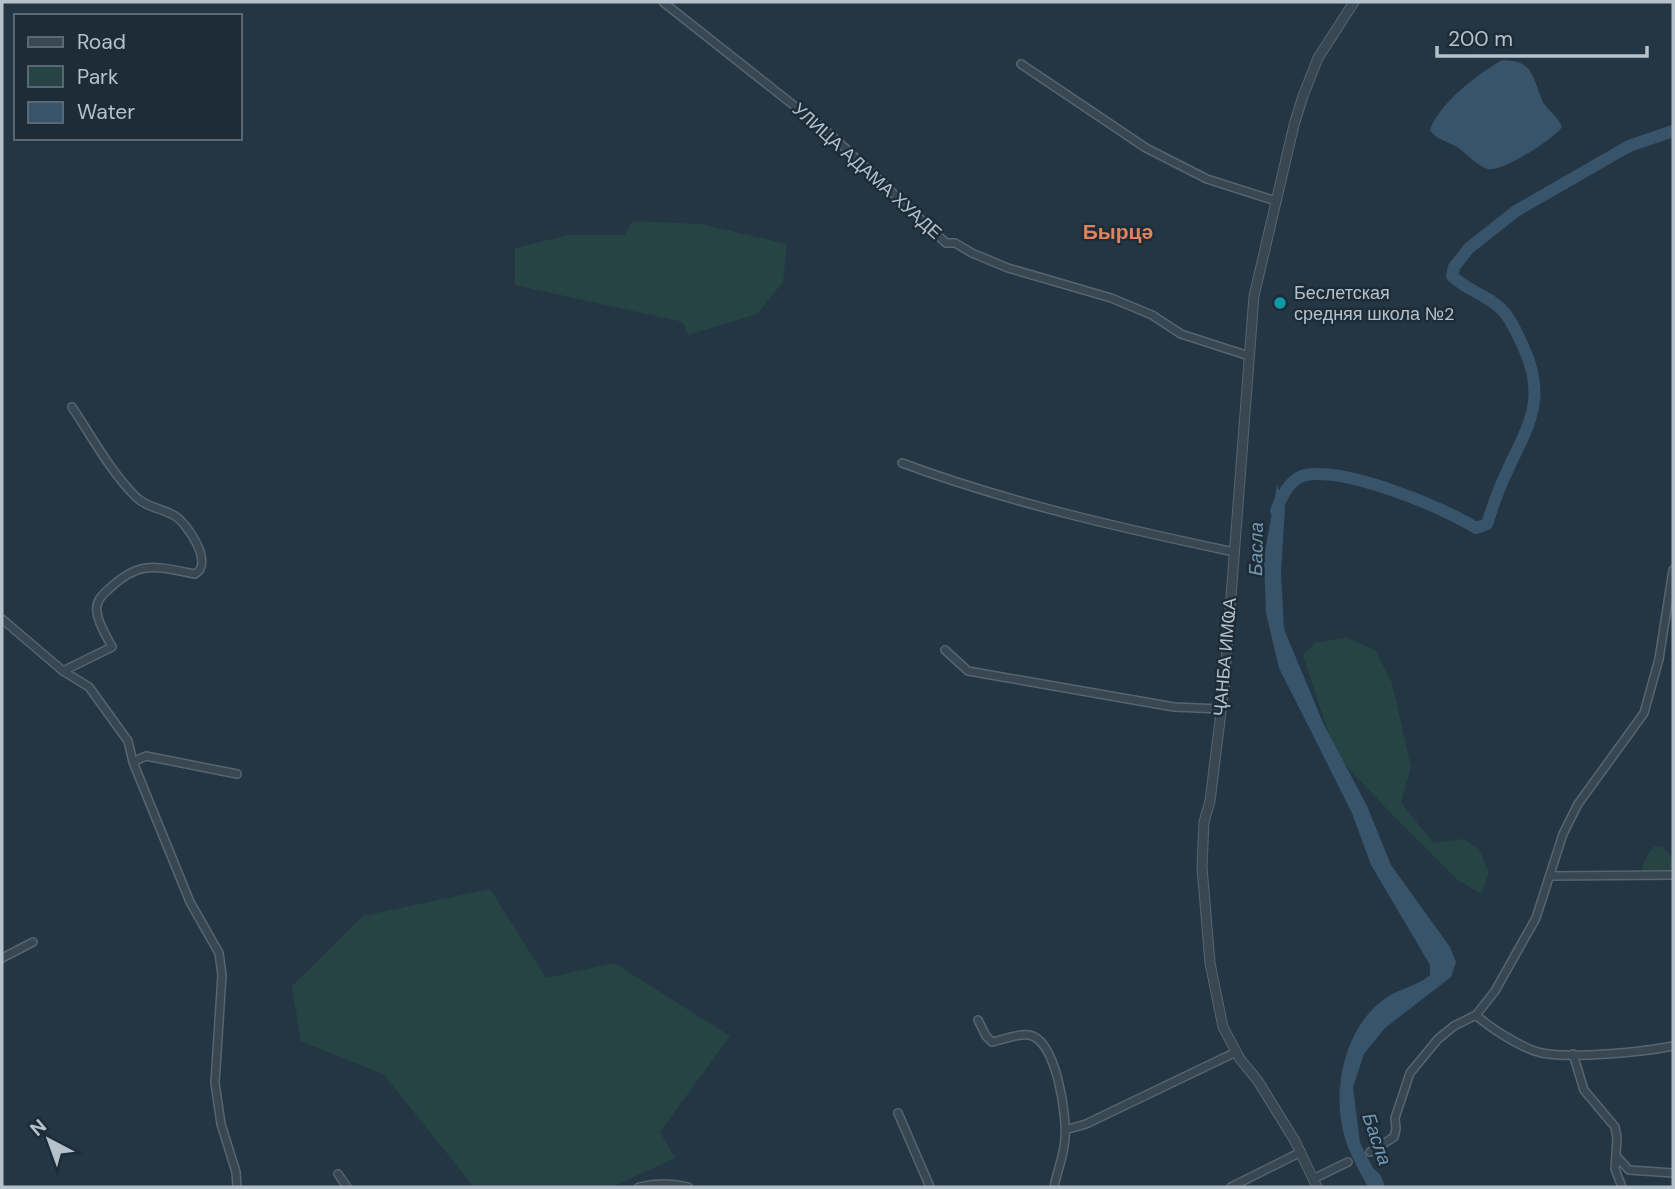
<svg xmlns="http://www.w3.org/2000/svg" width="1675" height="1189" font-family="'DM Sans',sans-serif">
  <rect width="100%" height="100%" fill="#243643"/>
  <path fill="#264443" d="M 633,221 L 701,224 L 787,244 L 783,282 L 757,314 L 688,335 L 683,322 L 515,285 L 515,248 L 569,235 L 624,235 Z
    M 1346,637 L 1375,650 L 1392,683 L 1411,767 L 1401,803 L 1434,843 L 1464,839 L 1479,849 L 1489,873 L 1481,894 L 1458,880 L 1387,809 L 1335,754 L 1303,655 L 1315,643 Z
    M 1655,846 L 1663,847 L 1673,858 L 1673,875 L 1641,874 C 1643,863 1646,854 1655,846 Z
    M 490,889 L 546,978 L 614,963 L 730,1036 L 660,1132 L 675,1158 L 612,1187 L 474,1187 L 383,1074 L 301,1041 L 292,986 L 363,916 Z"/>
  <path fill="#37546b" d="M 1502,60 C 1509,61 1517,60 1524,65 C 1536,73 1537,93 1545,105 C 1551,113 1559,118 1562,127 C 1554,139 1501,173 1488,169 C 1476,165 1467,154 1457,147 C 1447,141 1436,140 1430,130 C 1439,103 1478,74 1502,60 Z
    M 1277,485 L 1285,508 L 1281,572 L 1284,629 L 1324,725 L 1367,806 L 1391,865 L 1450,947 L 1456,962 L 1451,977 L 1385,1028 L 1364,1054 L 1353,1087 L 1360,1143 L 1373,1168 L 1381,1176 L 1385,1187 L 1368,1187 C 1360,1172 1350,1155 1345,1138 C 1331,1093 1344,1029 1383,1000 C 1398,988 1417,987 1430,975 L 1430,965 L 1371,865 L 1352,813 L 1279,668 L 1266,613 L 1264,557 Z"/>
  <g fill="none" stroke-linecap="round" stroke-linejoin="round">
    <path stroke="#37546b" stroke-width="12" d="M 1276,511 C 1281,497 1290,478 1306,475 C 1347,468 1441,506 1476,528 L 1487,524 C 1492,509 1497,493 1504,478 C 1526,428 1549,402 1523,346 C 1518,335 1512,322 1505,313 C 1491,296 1467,291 1452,276 L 1454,267 L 1469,248 L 1516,211 L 1629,146 L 1673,131"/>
    <defs>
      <path id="minor" d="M 663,2 L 830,134 L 946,243 L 955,243 L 972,253 L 1008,268 L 1111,298 L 1152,315 L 1181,334 L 1249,356
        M 1021,64 L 1146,148 L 1207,179 L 1276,201
        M 902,463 C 1010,503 1121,528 1234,552
        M 2,619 L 63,671 L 89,687 L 128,741 L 133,762 L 190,902 L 219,953 L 222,975 L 215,1083 L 221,1124 L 236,1172 L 237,1187
        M 945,650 L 968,671 L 1174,707 L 1221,709
        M 63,671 L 112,647 C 107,637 98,624 97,612 C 95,602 102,595 109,589 C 140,559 157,567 195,574 C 214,564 188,524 175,516 C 162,508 147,508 136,497 C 110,471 92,437 72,407
        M 133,762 L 146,756 L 237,774
        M 1551,876 L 1673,875
        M 2,958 L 33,942
        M 1476,1015 C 1490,1028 1523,1049 1542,1053 C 1572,1059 1643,1052 1673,1046
        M 978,1020 L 986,1036 L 992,1042 C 1002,1040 1019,1033 1029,1035 C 1057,1040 1067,1117 1065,1139 C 1064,1155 1057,1172 1054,1187
        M 1573,1054 L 1584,1090 L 1615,1127 L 1617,1138 L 1615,1169 L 1622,1187
        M 898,1113 L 930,1187
        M 1065,1130 L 1086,1124 L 1236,1052
        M 1370,1152 L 1394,1137 L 1396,1129 L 1395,1118 L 1410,1073 L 1438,1039 L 1454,1026 L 1476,1015 L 1495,991 L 1536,918 L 1563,834 L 1578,804 L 1644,713 L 1659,659 L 1673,570
        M 1617,1157 L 1629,1170 L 1673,1173
        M 338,1174 L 347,1187
        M 1313,1179 L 1348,1162
        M 639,1187 C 656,1183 671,1183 688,1187
        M 1231,1187 L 1301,1152"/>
      <path id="tertiary" d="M 1317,1187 L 1295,1141 L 1258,1081 L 1240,1059 L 1223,1027 L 1210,963 L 1202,867 L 1204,822 L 1210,801 L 1224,688 L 1254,296 L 1294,125 L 1303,96 L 1318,58 L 1354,2"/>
    </defs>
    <use href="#minor" stroke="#56656f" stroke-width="10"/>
    <use href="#tertiary" stroke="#56656f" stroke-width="11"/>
    <use href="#minor" stroke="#384752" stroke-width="7"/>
    <use href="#tertiary" stroke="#384752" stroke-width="9"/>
  </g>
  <circle fill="#0f9aa8" stroke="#1d2c37" stroke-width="2.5" cx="1280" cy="303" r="7"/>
  <g text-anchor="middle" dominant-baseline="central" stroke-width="5" stroke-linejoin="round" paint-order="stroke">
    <g font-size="18" fill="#b5c2cc" stroke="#1d2c37">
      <text transform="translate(867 171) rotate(42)">УЛИЦА АДАМА ХУАДЕ</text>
      <text transform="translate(1225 657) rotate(-85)">ҶАНБА ИМҨА</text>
    </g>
    <g font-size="18" fill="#b5c2cc" stroke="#1d2c37" text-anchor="start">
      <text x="1294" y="293">Беслетская<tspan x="1294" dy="21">средняя школа №2</tspan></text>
    </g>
    <g font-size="19" font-style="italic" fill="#7397b2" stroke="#1d2c37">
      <text transform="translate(1256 549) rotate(-89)">Басла</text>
      <text transform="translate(1377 1139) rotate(71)">Басла</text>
    </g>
    <g font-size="21" font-weight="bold" fill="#dd845f" stroke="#1d2c37">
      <text x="1118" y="232">Бырцә</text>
    </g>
  </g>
  <rect width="1675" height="1189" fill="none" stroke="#b5c2cc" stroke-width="7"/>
  <rect x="14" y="14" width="228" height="126" fill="#1d2c37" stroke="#5a6873" stroke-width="2"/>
  <rect x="28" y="37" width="35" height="10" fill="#384752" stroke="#5a6873" stroke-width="2"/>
  <text x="77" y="49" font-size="21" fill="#b5c2cc">Road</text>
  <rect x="28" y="66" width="35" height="21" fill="#264443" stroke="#5a6873" stroke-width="2"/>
  <text x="77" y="84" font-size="21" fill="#b5c2cc">Park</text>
  <rect x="28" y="102" width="35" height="21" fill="#37546b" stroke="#5a6873" stroke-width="2"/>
  <text x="77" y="119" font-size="21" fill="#b5c2cc">Water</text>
  <g transform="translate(49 1140) rotate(319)" stroke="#1d2c37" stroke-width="5" paint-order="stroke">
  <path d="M0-5L12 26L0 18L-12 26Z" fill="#b5c2cc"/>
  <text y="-10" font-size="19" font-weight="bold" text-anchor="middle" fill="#b5c2cc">N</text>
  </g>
  <path d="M1437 46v10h210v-10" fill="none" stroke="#b5c2cc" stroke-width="3.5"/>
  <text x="1448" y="46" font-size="21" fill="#b5c2cc" stroke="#1d2c37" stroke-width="5" paint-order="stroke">200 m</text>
</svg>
